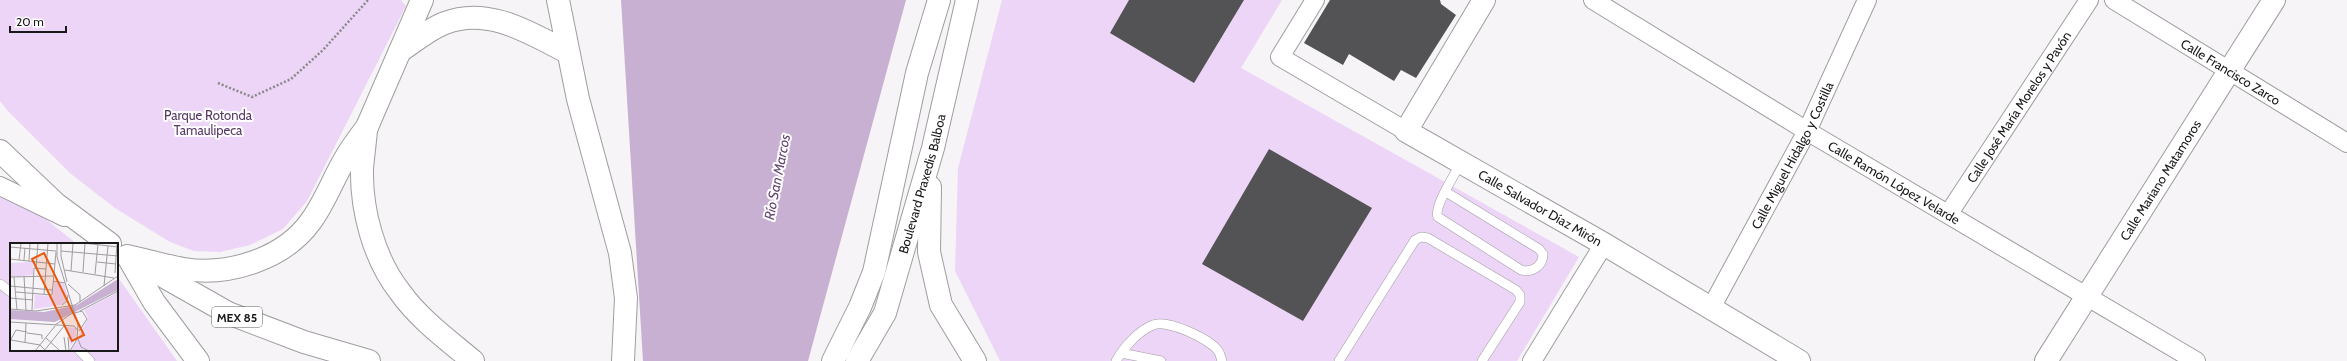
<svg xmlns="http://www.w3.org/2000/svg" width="2347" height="361" font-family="Cabin,sans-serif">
  <rect width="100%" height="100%" fill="#f6f4f7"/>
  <path fill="#ecd5f6" d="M 0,0 L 401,0 L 406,6 L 307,201 L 283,229 L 250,245 L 220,252 L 194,251 L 170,242 L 115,208 L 71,174 L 8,111 L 0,101 Z
    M 1002,0 L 1282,0 L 1241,68 L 1579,257 L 1517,361 L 1000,361 L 955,271 L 958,168 Z
    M 0,183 L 77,244 L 11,244 L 11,350 L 117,350 L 117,276 L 177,361 L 0,361 Z"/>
  <path fill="#c7b0d1" d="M 621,0 L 906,0 L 808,361 L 643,361 Z"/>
  <path fill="#535254" d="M 1129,0 L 1244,0 L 1194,83 L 1110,33 Z
    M 1330,0 L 1440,0 L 1441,4 L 1456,15 L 1416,78 L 1401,70 L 1394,81 L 1349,54 L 1343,65 L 1304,43 Z
    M 1269,149 L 1372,208 L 1303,321 L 1202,264 Z"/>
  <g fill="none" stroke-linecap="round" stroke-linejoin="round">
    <defs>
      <path id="lane" d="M 1446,192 L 1539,249 L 1543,254 C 1543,266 1532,273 1521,270 L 1438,217 C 1433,208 1456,172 1461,163
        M 0,284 L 11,292
        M 79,350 L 90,361
        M 1121,353 L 1161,361
        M 1116,361 C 1124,347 1138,331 1153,325 C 1167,319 1211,339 1219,352 C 1220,354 1221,358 1222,361
        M 1339,361 L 1415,240 L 1421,237 L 1428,238 L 1516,290 L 1520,295 L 1520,302 L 1482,361"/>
      <g id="street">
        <path d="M 1315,0 L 1280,57 L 1406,131"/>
        <path id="s1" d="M 1593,0 L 1807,131 L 2196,361"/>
        <path id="s2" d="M 2114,0 L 2347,143"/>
        <path d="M 0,186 L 64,217"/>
        <path id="s3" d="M 1949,213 L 2089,0"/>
        <path id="s4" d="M 1711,308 L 1807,131 L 1867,0"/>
        <path d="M 1532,361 L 1604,244"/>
      </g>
      <g id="secondary">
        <path id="s5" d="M 1484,0 L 1406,131 L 1604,244 L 1799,361"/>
        <path d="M 367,127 L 422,0"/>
        <path id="s6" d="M 2046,361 L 2274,0"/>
      </g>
      <g id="primary">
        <path d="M 558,0 L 578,99 L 620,253 L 626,298 L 623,361"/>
        <path d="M 400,51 C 414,42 429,29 445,23 C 488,6 530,33 567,52"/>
        <path d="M 366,130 C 365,143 363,156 362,169 C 361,210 374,259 400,292 C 419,319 448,340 473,361"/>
        <path d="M 0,151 L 56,204 L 110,244"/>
        <path d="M 930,187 L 929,252 L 941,305 L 975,361"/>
        <path d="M 127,256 C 146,260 165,266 184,269 C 229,276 284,259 311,221 C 325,202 333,179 345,159 C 351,148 359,138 367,127"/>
        <path d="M 128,257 L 154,302 L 198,361"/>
        <path d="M 147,267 L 228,313 L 304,342 L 369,361"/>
        <path d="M 833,361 L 860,307 L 874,272 L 917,73 L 939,0"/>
        <path id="s7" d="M 857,361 L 885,313 L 933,148 L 967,0"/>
      </g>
    </defs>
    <use href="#lane" stroke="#9f9da0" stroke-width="10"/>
    <use href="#street" stroke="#9f9da0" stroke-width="20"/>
    <use href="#secondary" stroke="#9f9da0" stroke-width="24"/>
    <use href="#primary" stroke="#9f9da0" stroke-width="24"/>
    <path stroke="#89888a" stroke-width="2.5" stroke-dasharray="2 2" stroke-linecap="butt" d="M 218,83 L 252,97 L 291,79 L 323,50 L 368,0"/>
    <use href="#lane" stroke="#fff" stroke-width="9"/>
    <use href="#street" stroke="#fff" stroke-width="18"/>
    <use href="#secondary" stroke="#fff" stroke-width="22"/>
    <use href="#primary" stroke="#fff" stroke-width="22"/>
  </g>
  <g text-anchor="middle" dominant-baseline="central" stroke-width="4" stroke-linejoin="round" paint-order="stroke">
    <rect fill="#fff" stroke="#5f5e5f" stroke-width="1" x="212" y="307" width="50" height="20" rx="3"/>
    <g font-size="12" font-weight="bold" fill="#1a191a">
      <text x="237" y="317">MEX 85</text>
    </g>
    <g font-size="13" fill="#1a191a" stroke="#fff">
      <text stroke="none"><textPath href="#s2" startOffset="137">Calle Francisco Zarco</textPath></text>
      <text stroke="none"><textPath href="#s3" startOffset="127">Calle José María Morelos y Pavón</textPath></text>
      <text stroke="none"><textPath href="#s4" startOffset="173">Calle Miguel Hidalgo y Costilla</textPath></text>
      <text stroke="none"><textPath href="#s6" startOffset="214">Calle Mariano Matamoros</textPath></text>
      <text stroke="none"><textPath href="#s1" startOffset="352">Calle Ramón López Velarde</textPath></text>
      <text stroke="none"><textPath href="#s7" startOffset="190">Boulevard Praxedis Balboa</textPath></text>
      <text stroke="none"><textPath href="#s5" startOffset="307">Calle Salvador Díaz Mirón</textPath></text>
    </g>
    <g font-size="13" fill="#583966" stroke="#fff">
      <text x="208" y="115">Parque Rotonda<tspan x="208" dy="15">Tamaulipeca</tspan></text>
    </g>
    <g font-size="14" font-style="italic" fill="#644472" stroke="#fff">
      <text transform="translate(777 177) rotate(-79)">Río San Marcos</text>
    </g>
  </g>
  <g transform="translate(10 243)">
    <rect width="108" height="108" fill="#f6f4f7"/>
    <path d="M 23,19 L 23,32 L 0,34 L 0,20 ZM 44,38 L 52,39 L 55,42 L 58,56 L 51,62 L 24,66 L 25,52 L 43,53 ZM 108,49 L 108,108 L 61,108 L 78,75 L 74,67 ZM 55,84 L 66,85 L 66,94 L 61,103 Z" fill="#ecd5f6"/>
    <path d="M 108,36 L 108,47 L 45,79 L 0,76 L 0,67 L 34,69 L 67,62 Z" fill="#c7b0d1"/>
    <path fill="none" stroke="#9e9c9f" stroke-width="1" d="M 47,0 L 47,14 L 68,81 L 67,96 L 60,108M 51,0 L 51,13 L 57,39M 73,0 L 108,4M 0,4 L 46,8M 51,8 L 108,13M 0,16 L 45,21M 9,17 L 11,0M 14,17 L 15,5M 19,18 L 20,0M 87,19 L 106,21M 26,25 L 28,0M 55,27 L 104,35M 61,28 L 63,0M 73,29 L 75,0M 105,30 L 107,0M 85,31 L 88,1M 14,33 L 16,67M 0,34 L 43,33M 4,34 L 7,67M 43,38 L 55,40M 58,41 L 70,52 L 70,59M 0,43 L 42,47M 94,43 L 98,3M 6,49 L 42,52 L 46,9M 34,51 L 38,0M 0,55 L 23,57M 52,62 L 57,58 L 58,52M 0,66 L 26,68 L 65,62 L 108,33M 22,67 L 24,25 L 36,26M 70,68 L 108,48M 0,79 L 64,83 L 68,88M 45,82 L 61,71 L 72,68 L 77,76 L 69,88M 17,90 L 32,92 L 32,96M 54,94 L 56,108M 58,94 L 59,107M 36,95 L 49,107M 68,96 L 71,104 L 79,108M 1,97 L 30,102 L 36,108M 0,98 L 6,87 L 17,89M 15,100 L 16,80M 25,108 L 45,83M 34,108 L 54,83"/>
    <path fill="#e8590c" fill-opacity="0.15" stroke="#e8590c" stroke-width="2" d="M 34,10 L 74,92 L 62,98 L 22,16 Z"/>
    <rect width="108" height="108" fill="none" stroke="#1a191a" stroke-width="2"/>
  </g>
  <path d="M10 26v6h56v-6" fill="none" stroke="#1a191a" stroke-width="2"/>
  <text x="16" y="26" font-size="12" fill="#1a191a" stroke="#ffffff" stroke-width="3" paint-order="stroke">20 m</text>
</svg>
